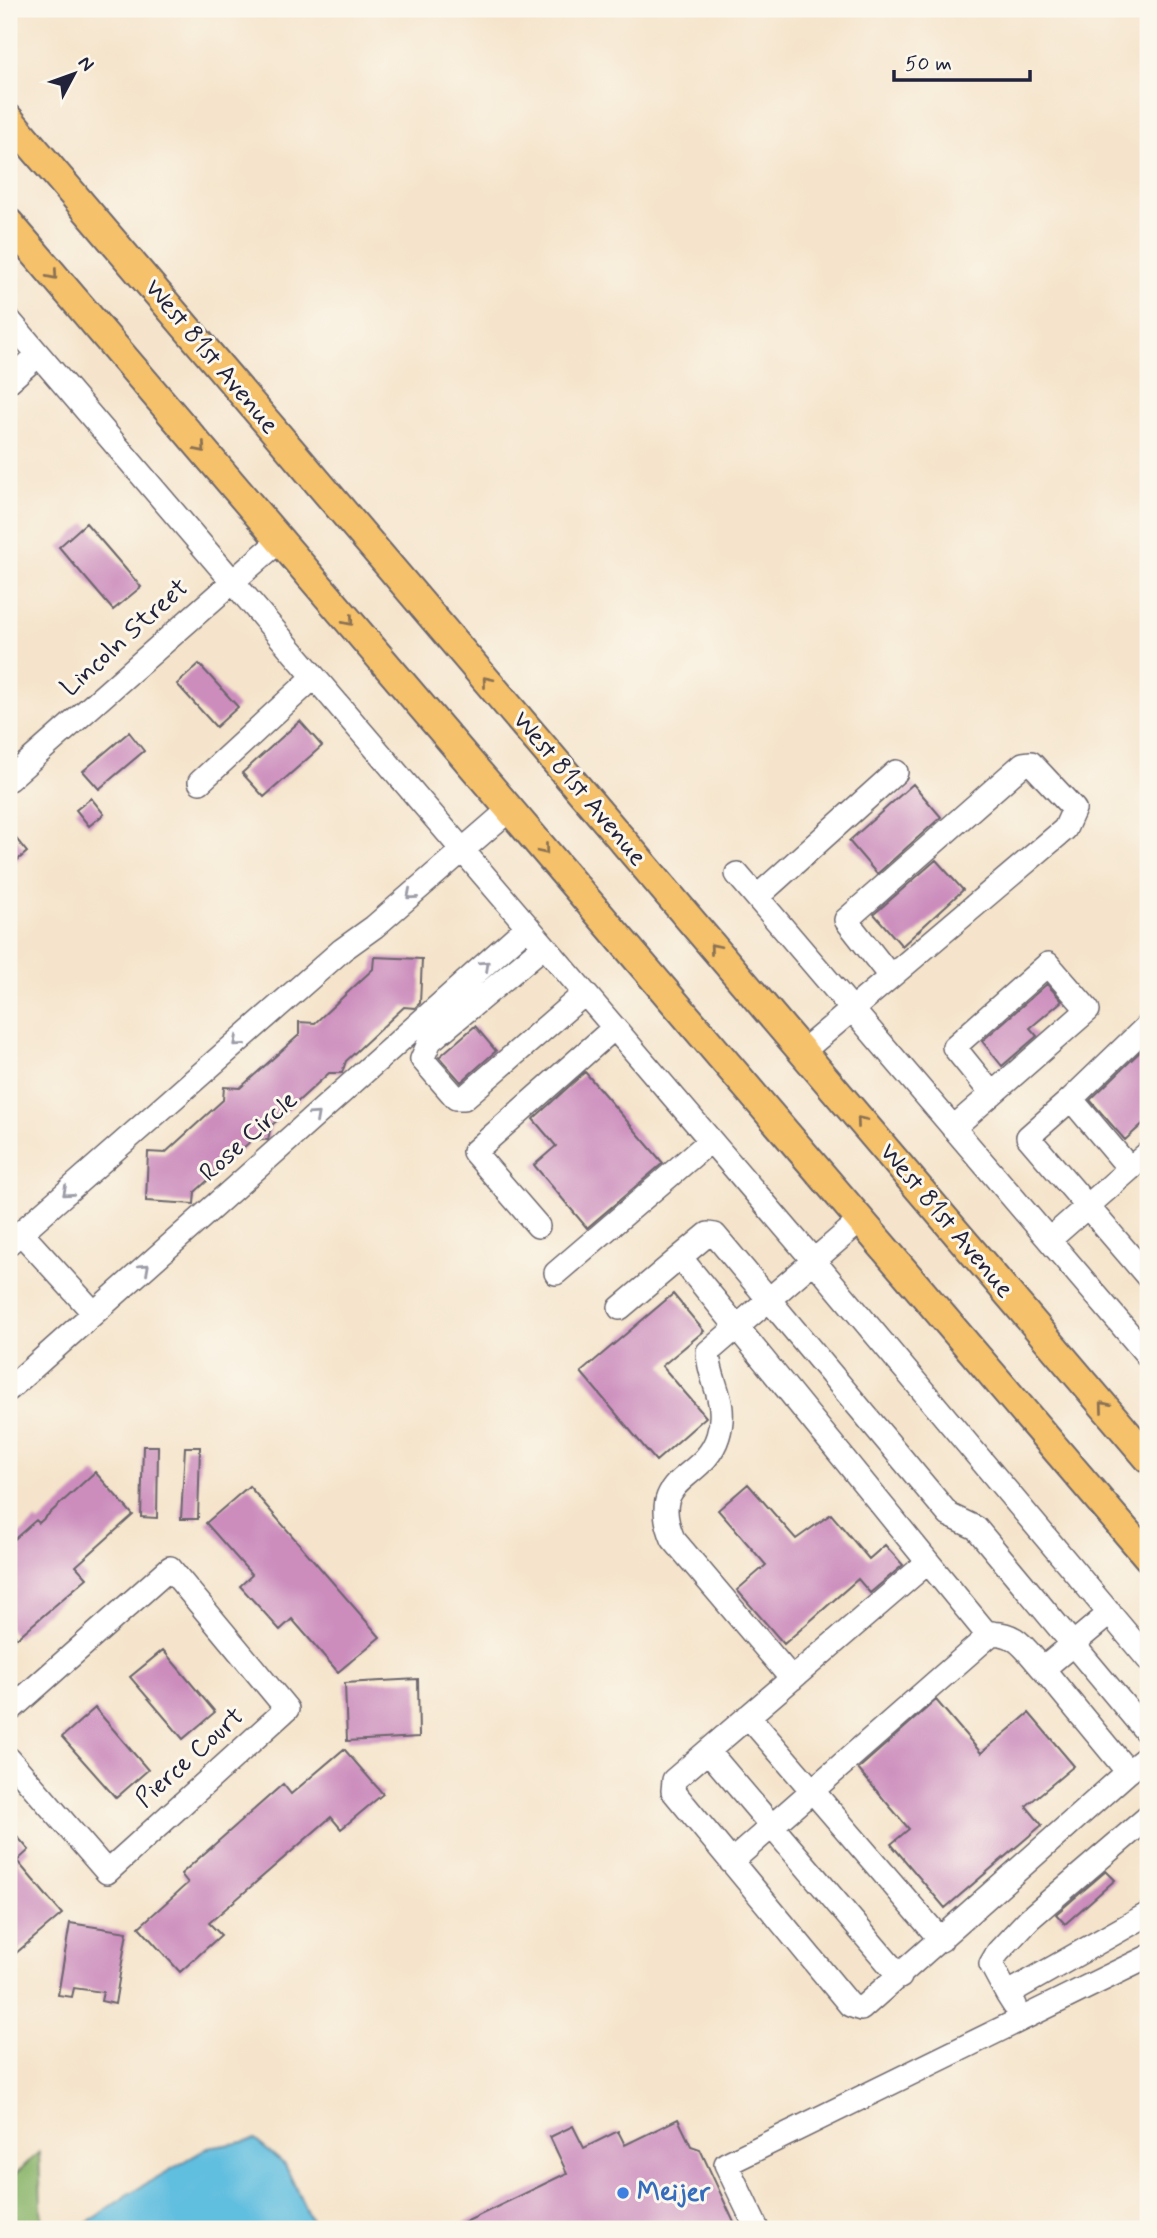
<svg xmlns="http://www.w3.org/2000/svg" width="1157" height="2238" font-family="Mynerve,sans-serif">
  <rect width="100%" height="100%" fill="#fbf7ec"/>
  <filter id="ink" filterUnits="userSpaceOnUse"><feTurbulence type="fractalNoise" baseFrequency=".0143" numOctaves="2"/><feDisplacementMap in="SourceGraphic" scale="14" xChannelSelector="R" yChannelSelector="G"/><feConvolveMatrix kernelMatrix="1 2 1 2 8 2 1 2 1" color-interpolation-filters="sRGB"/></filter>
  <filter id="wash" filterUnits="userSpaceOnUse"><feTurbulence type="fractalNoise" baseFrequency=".00686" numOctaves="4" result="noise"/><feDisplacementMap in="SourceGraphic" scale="28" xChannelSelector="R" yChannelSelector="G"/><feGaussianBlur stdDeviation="1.57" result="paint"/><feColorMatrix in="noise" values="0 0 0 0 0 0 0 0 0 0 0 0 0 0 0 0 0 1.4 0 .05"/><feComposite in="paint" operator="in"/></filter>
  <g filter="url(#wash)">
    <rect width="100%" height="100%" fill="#f5e4cb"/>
    <path fill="#8bb56c" stroke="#566c54" stroke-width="2" d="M 39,2152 L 42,2229 L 9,2229 L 9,2180 Z"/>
    <path fill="#61bedf" stroke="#42708d" stroke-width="2" d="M 255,2140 L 285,2165 L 315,2229 L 78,2229 L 132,2192 L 208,2148 Z"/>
    <g id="blocks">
      <path fill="#cc8dbd" d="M 86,523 L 141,587 L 113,610 L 59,547 Z
        M 199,664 L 238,707 L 216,727 L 177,684 Z
        M 300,721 L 322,746 L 264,797 L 242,773 Z
        M 129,732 L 144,751 L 99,789 L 83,771 Z
        M 913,784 L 941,817 L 877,874 L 849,841 Z
        M 91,798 L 104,814 L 89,826 L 76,810 Z
        M 9,830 L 27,852 L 9,867 Z
        M 936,860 L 963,890 L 902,946 L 874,914 Z
        M 374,957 L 422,959 L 420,1003 L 415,1008 L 404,1007 L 346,1061 L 342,1073 L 329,1073 L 271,1126 L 268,1140 L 253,1139 L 195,1192 L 194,1204 L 146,1201 L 148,1152 L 165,1153 L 223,1100 L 224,1087 L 240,1088 L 299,1035 L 299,1022 L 315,1023 L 373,969 Z
        M 1047,984 L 1062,1001 L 1030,1028 L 1037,1036 L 1002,1066 L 982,1041 Z
        M 475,1026 L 496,1051 L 461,1082 L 439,1057 Z
        M 1148,1044 L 1148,1119 L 1125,1140 L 1090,1100 Z
        M 585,1072 L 663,1163 L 587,1228 L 534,1165 L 556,1146 L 533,1119 Z
        M 673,1294 L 704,1331 L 662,1366 L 706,1417 L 656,1461 L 581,1372 Z
        M 143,1446 L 158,1446 L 157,1518 L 141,1517 Z
        M 185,1447 L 200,1447 L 198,1519 L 181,1519 Z
        M 95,1472 L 133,1515 L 76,1566 L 87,1578 L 17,1638 L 9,1629 L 9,1544 L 36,1520 L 39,1523 Z
        M 748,1484 L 796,1539 L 831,1514 L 869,1559 L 885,1545 L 903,1565 L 870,1593 L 858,1579 L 784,1644 L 737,1590 L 766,1565 L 718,1510 Z
        M 249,1486 L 380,1637 L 338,1672 L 292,1619 L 280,1630 L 240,1586 L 252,1575 L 206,1523 Z
        M 163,1650 L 215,1712 L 183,1739 L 130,1677 Z
        M 418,1679 L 419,1737 L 347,1741 L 345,1683 Z
        M 936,1700 L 981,1753 L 1029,1713 L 1074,1766 L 1026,1806 L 1042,1825 L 945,1908 L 891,1844 L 909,1829 L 858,1769 Z
        M 95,1708 L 148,1770 L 116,1798 L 62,1737 Z
        M 344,1749 L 383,1794 L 341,1829 L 331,1817 L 209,1923 L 221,1935 L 180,1972 L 139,1927 L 188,1883 L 181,1874 L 283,1784 L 291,1794 Z
        M 9,1827 L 29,1850 L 17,1861 L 62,1914 L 9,1959 Z
        M 1106,1871 L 1115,1880 L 1065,1924 L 1056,1914 Z
        M 70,1923 L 127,1932 L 115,2004 L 101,2001 L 103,1992 L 74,1988 L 72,1997 L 58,1995 Z
        M 678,2119 L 691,2146 L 700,2149 L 737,2229 L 451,2229 L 567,2173 L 550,2137 L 573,2126 L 584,2148 L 618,2131 L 625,2145 Z"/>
    </g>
  </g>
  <g filter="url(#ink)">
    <use href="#blocks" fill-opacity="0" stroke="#6c666d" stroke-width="2"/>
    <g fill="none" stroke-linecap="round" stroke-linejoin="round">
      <defs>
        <path id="minor" d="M 9,320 L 814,1261 L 1148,1659
          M 9,381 L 38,355
          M 9,779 L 280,540
          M 200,782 L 314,677
          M 737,874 L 1148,1356
          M 757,897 L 896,772
          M 544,946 L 430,1041 L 422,1059 L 456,1098 L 464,1098 L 584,994
          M 802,1052 L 1065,829 L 1074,809 L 1031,763 L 1023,764 L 846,920 L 890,976
          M 1071,1099 L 1028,1137 L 1148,1277
          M 953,1128 L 1088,1010 L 1048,964 L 954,1047 L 992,1094
          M 1130,1169 L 1071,1099 L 1148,1025
          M 538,1226 L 474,1152 L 614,1028
          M 21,1233 L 94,1313
          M 1049,1240 L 1148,1153
          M 9,1243 L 342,950 L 374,927 L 510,809
          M 556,1273 L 710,1141
          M 620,1308 L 684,1254
          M 9,1389 L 527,927
          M 928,1562 L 684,1262 L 684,1254 L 708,1234 L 715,1235 L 949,1515 L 976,1528 L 1148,1734
          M 1110,1613 L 1043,1669 L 1128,1772 L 1148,1756
          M 1043,1669 C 1025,1649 1016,1630 987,1634 L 928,1562 L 674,1780 L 673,1791 L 850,2005 L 861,2009 L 1128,1772
          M 792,1679 L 673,1539 C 646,1475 704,1482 718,1436 C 729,1400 709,1383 708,1352 L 861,1220
          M 9,1711 L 170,1568 L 287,1709 L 107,1872 L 9,1759
          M 748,1716 L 941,1940
          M 708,1751 L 900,1977
          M 731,1862 L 992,1633
          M 1007,1994 L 991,1964 L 998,1952 L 1030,1918 L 1148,1817
          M 1014,2005 L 1007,1994 L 1148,1914
          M 757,2229 L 726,2164 L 1148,1957"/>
        <path id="major" d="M 9,119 L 1148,1458
          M 9,223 L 1148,1557"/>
      </defs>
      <use href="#minor" stroke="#6c666d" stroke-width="26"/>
      <use href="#major" stroke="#6c666d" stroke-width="32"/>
      <use href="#minor" stroke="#fff" stroke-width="23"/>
      <use href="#major" stroke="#f5c16b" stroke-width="28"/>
    </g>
    <defs><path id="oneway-chevron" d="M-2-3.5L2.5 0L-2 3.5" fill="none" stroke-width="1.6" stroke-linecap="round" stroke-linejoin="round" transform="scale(1.75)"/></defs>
    <g stroke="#8c7253">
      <use href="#oneway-chevron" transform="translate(53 275) rotate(49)"/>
      <use href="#oneway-chevron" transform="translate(201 448) rotate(49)"/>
      <use href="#oneway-chevron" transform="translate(349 621) rotate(49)"/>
      <use href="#oneway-chevron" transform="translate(487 681) rotate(-130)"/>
      <use href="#oneway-chevron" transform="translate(544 850) rotate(50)"/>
      <use href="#oneway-chevron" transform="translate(714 948) rotate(-130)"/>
      <use href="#oneway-chevron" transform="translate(861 1121) rotate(-130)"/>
      <use href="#oneway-chevron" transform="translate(1104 1406) rotate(-130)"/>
    </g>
    <g stroke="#9c9ca7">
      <use href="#oneway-chevron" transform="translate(411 895) rotate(139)"/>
      <use href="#oneway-chevron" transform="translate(485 965) rotate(-42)"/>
      <use href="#oneway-chevron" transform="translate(238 1042) rotate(139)"/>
      <use href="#oneway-chevron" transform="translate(315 1116) rotate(-42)"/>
      <use href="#oneway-chevron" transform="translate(67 1192) rotate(139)"/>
      <use href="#oneway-chevron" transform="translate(145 1268) rotate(-42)"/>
    </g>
  </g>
  <circle fill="#3f7fe0" stroke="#fbf7ec" stroke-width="2.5" cx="623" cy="2193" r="7"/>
  <g text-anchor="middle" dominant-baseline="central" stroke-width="6" stroke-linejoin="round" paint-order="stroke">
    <g font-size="26" fill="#22223b" stroke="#fbf7ec">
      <text transform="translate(211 357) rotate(50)">West 81st Avenue</text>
      <text transform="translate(125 638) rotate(-42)">Lincoln Street</text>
      <text transform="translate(579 789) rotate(50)">West 81st Avenue</text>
      <text transform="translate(249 1137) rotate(-42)">Rose Circle</text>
      <text transform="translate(946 1221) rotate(50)">West 81st Avenue</text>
      <text transform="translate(190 1758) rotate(-42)">Pierce Court</text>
    </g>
    <g font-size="26" font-weight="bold" fill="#366cbe" stroke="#fbf7ec" text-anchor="start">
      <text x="637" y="2193">Meijer</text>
    </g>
  </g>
  <rect width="1157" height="2238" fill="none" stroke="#fbf7ec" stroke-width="35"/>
  <g transform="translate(74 74) rotate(49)" stroke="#fbf7ec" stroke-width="5" paint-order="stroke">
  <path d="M0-5L12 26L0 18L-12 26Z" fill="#22223b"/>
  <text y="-10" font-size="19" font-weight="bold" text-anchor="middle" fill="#22223b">N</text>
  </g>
  <path d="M894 70v10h136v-10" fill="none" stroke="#22223b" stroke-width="3.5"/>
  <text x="905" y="70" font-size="21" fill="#22223b" stroke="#fbf7ec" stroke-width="5" paint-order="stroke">50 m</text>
</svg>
